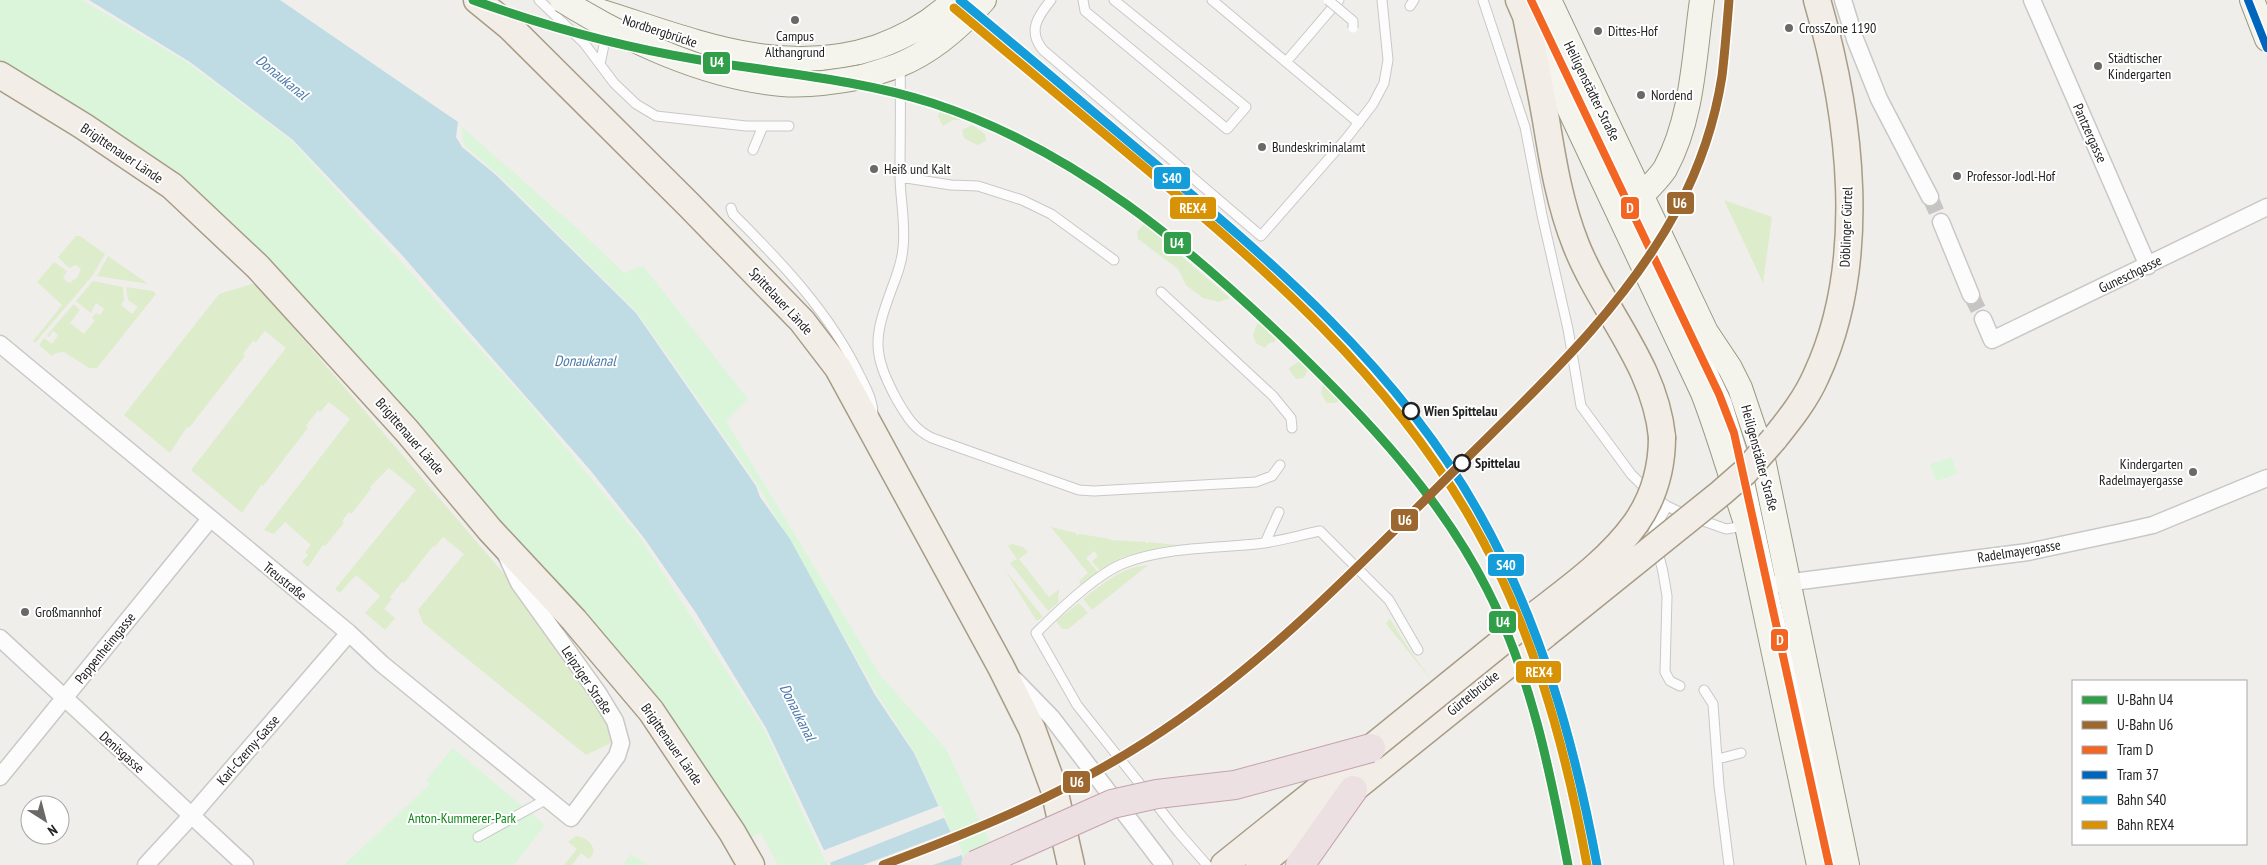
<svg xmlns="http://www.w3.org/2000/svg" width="2267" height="865" font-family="'PT Sans Narrow',sans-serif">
  <rect width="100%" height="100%" fill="#f0eeeb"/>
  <path fill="#ddeccb" d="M 946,105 L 959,110 L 960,120 L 953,120 L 943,126 L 938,116 L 942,106 Z
    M 972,125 L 985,134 L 986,141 L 977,145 L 964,138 L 962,130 Z
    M 1724,200 L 1772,217 L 1763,283 Z
    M 1144,224 L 1230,298 L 1219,302 L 1203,298 L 1186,285 L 1178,269 L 1138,239 L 1137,232 Z
    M 76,236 L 80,236 L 105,254 L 93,275 L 35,343 L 33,341 L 62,305 L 37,282 L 54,262 L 67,271 L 63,278 L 69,283 L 77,278 L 81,269 L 76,265 L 69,268 L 58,257 Z
    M 108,256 L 148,284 L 97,276 Z
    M 93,281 L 123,287 L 124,300 L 121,305 L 132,314 L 138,307 L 128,300 L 126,287 L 153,291 L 156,294 L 97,368 L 89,368 L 64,352 L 56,353 L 52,356 L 39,345 L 44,338 L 52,344 L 58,335 L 53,331 L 49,337 L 47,335 L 74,304 L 80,310 L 70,323 L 84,334 L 95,320 L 92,318 L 96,313 L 100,315 L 104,309 L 96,303 L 91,313 L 76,301 Z
    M 255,283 L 523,596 L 605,717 L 615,741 L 586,755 L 423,623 L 418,610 L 464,554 L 443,537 L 435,547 L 433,546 L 404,583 L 402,582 L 390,597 L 392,599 L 384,609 L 395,618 L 385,630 L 365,613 L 380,596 L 356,575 L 340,593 L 335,589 L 416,490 L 389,468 L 370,487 L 371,489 L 351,514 L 349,512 L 342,521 L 344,523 L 325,546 L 323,545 L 308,567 L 302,562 L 308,555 L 305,552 L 311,545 L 285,522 L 274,534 L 264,530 L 350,419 L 329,402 L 320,412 L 318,410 L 306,426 L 308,428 L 263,486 L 261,485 L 242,513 L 191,470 L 286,348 L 265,331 L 256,342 L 253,341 L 243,354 L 245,356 L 189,428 L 187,427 L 170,453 L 124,415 L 219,294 Z
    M 1263,322 L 1272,326 L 1277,335 L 1275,342 L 1269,343 L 1265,348 L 1256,343 L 1253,335 L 1257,324 Z
    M 1301,360 L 1309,367 L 1304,378 L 1296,379 L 1290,371 L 1289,368 Z
    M 1328,380 L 1336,383 L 1341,389 L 1341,399 L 1336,403 L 1327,403 L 1321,394 L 1323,382 Z
    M 1051,527 L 1076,533 L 1076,535 L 1080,534 L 1110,539 L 1110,540 L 1145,542 L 1148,544 L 1148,542 L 1177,545 L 1123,557 L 1099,570 L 1092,561 L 1098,556 L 1094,551 L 1086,558 L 1098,572 L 1081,585 L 1079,581 L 1088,573 Z
    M 1012,544 L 1023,547 L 1028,552 L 1019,559 L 1049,597 L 1059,589 L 1058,603 L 1048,611 L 1010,563 L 1017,559 L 1008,546 Z
    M 1148,565 L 1092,610 L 1083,599 C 1104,583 1121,567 1148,565 Z
    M 1005,570 L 1043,617 L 1038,620 L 1036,620 Z
    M 1079,603 L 1088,613 L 1068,629 L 1062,629 L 1056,621 Z
    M 1390,619 L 1407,646 L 1432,681 L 1387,625 L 1386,623 Z
    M 576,836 C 588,837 600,849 589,859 L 581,853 L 572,865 L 564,865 L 577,849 L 568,842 Z"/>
  <path fill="#daf5da" d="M 0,0 L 82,0 L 188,63 L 292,141 L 533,408 L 641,539 L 764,729 L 827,865 L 778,865 L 761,833 L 750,838 L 262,257 L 0,63 Z
    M 461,126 L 578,229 L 624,273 L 643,266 L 748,399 L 726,421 L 880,675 L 946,749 L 1001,865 L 967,865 L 914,751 L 877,694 L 757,484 L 673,363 L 637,312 L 502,178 L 464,145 Z
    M 1952,457 L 1957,474 L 1936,481 L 1930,464 Z
    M 453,748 L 545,825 L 514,865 L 344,865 L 430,784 L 427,779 Z
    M 631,854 L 648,865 L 623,865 Z"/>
  <path fill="#bfdbe3" d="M 89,0 L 280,0 L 458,122 L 456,137 L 462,147 L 496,175 L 636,313 L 756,486 L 760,497 L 790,539 L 875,695 L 914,753 L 966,865 L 831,865 L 766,728 L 696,613 L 644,538 L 591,471 L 401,254 L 293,140 L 190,62 Z"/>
  <path fill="#f0eeeb" d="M 941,805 L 946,817 L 827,864 L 822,851 Z
    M 953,831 L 963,854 L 959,856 L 933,865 L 863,865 Z"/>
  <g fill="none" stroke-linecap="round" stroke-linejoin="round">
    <path stroke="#c7c5c3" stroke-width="16" stroke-dasharray="16 8" stroke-linecap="butt" d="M 1930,197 L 1941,222
      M 1971,295 L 1983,319"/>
    <defs>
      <path id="lane" d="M 539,0 L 584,43 L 614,83 L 636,104 L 656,116 L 746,126 L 789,126
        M 1051,0 C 1038,16 1027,31 1043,50 L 1261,236 L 1346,139 L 1373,104 L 1384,83 L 1388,60 L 1382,0
        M 1083,0 L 1085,11 L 1227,129 L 1246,107 L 1114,0
        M 1212,0 L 1359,123
        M 1483,0 L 1525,127 L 1542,215 L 1568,329 L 1581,406 L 1631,474 L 1650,493 L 1667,506 L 1684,514 L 1726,529 L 1745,526
        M 1536,0 L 1624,185
        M 1410,6 L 1414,0
        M 1286,62 L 1339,0
        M 600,64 L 604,45 L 616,32
        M 900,65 C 901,102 900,139 900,175 C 900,199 906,224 903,248 C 902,262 897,275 892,288 C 874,337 871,352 897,400 C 907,417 914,429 932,438 L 1079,490 L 1094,491 L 1256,482 L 1272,476 L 1280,465
        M 753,150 L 763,126
        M 900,177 L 951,185 L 978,186 L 1022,200 L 1051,214 L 1114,260
        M 731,208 L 733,214 C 782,263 830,313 860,376 C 867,390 874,402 873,418
        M 1161,292 L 1273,396 L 1291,418 L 1292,428
        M 1694,332 L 1727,402 L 1745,461 L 1833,865
        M 1667,506 L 1653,532 L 1663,572 L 1667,596 L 1665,672 L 1670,681 L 1680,686
        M 1265,543 L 1279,512
        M 1704,690 L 1713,704 L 1719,786 L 1729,865
        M 1718,759 L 1741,753
        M 478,837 L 547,799
        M 1207,865 L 1179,833 L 1077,705 L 1036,633 C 1056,613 1096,575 1122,564 C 1166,546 1218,549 1264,543 C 1283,540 1301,535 1320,531 L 1389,600 L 1418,650"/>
      <path id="street" d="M 1843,0 L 1855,39 L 1879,99 L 1930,197
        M 2032,0 L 2148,266
        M 1941,222 L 1971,295
        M 1983,319 L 1992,340 L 2267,207
        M 0,344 L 349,633 L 382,664 L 571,818 L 617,756 L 621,743 L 615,721 L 598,693 L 519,583 L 507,557
        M 1761,586 L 2028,552 L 2122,532 L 2153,525 L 2267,478
        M 0,638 L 245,865
        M 1015,680 L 1052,718 L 1164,865
        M 0,777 L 210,519
        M 146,865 L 192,815 L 349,633"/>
      <path id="secondary" d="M 1549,0 L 1706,332 L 1730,368 L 1740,388 L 1761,450 L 1847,865
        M 2252,0 L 2267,39
        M 579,5 C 677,33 773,82 877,47 C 905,37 933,21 954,0
        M 1535,36 L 1703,393 C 1720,437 1732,481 1747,526 L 1819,865
        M 862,77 C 874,73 887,70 899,65 C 931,52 961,26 984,0
        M 1628,193 L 1642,195 C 1650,187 1659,178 1665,169 C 1693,118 1694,56 1702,0"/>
      <path id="primary" d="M 477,0 L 510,27 L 688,204 L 802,321 L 838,368 L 1001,667 L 1032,729 L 1054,789 L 1071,865
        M 1519,0 L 1526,16 C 1533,51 1540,86 1546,120 C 1553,163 1560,205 1576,245 C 1602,311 1655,364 1662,437
        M 0,75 L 83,126 L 172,186 L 258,267 L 407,431 L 490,530 L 574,620 L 651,711 L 732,832 L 751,865
        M 1774,439 C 1790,419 1806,399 1816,376 C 1869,263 1851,116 1817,0
        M 1224,865 L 1370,748
        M 1259,865 L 1546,634"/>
      <path id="highway" d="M 1300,865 L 1353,790"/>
    </defs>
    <use href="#lane" stroke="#c9c8c7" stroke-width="11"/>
    <use href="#street" stroke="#c9c8c7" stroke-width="19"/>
    <use href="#secondary" stroke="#999a82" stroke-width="26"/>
    <use href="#primary" stroke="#a79c86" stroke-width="29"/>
    <use href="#highway" stroke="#c5a2ac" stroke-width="30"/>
    <use href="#lane" stroke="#fdfcfc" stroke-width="9"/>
    <use href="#street" stroke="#fdfcfc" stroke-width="16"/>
    <use href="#secondary" stroke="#f4f4ed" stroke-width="24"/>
    <use href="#primary" stroke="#f3ede7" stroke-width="26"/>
    <use href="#highway" stroke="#ece0e2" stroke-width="28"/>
    <defs>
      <path id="lane-bridge" d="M 1328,0 L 1353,21 L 1353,28"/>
      <path id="secondary-bridge" d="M 562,0 C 628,41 704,77 782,84 C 809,86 836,82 862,77"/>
      <path id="primary-bridge" d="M 1546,634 L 1721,493 L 1745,472 L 1774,439
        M 1371,748 C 1424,705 1477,662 1530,619 C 1567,590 1608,562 1636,523 C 1654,497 1662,468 1662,437"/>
      <path id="highway-bridge" d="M 975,865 L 1112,804 L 1157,794 L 1235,785 L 1371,748"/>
    </defs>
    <use href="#lane-bridge" stroke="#c9c8c7" stroke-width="11" stroke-linecap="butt"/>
    <use href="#secondary-bridge" stroke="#999a82" stroke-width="26" stroke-linecap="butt"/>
    <use href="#primary-bridge" stroke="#a79c86" stroke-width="29" stroke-linecap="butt"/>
    <use href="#highway-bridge" stroke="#c5a2ac" stroke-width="30" stroke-linecap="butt"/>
    <use href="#lane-bridge" stroke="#fdfcfc" stroke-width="9"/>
    <use href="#secondary-bridge" stroke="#f4f4ed" stroke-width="24"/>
    <use href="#primary-bridge" stroke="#f3ede7" stroke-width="26"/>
    <use href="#highway-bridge" stroke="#ece0e2" stroke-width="28"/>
    <defs>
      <path id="rail-1" d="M 960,0 C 1023,52 1085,105 1147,157 C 1272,262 1399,369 1479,513 C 1541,623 1574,742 1597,865"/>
      <path id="rail-2" d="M 954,8 C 1017,61 1080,114 1144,167 C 1267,270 1388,376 1469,516 C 1532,624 1565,744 1587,865"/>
    </defs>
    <use href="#rail-1" stroke="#fff" stroke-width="12"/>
    <use href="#rail-2" stroke="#fff" stroke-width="12"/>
    <use href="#rail-1" stroke="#159dd9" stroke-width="9"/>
    <use href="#rail-2" stroke="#d79205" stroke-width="9"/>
    <defs>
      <path id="tram-1" d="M 1531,0 L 1719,394 L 1734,433 L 1829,865"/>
      <path id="tram-2" d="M 2248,0 L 2267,48"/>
    </defs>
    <use href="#tram-1" stroke="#fff" stroke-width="11"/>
    <use href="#tram-2" stroke="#fff" stroke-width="11"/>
    <use href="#tram-1" stroke="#f26522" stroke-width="8"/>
    <use href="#tram-2" stroke="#0065bd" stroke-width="8"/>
    <defs>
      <path id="metro-1" d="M 473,0 C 547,27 622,47 700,60 C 777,73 857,79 932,103 C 1074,149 1187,245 1293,347 C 1367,419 1440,496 1487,589 C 1531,675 1550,771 1568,865"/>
      <path id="metro-2" d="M 883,865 C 974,831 1065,794 1147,741 C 1269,663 1368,556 1470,455 C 1546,380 1627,304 1678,208 C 1699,168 1715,121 1722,76 C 1725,51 1727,25 1729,0"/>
    </defs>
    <use href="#metro-1" stroke="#fff" stroke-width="12"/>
    <use href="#metro-2" stroke="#fff" stroke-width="12"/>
    <use href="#metro-1" stroke="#319f49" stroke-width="9"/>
    <use href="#metro-2" stroke="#9d6830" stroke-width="9"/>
  </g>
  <g fill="#6a6968" stroke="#fff" stroke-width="2">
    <circle cx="795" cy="20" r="5"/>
    <circle cx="1789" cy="28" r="5"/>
    <circle cx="1598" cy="31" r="5"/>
    <circle cx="2098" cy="66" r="5"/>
    <circle cx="1641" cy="95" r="5"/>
    <circle cx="1262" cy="147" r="5"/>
    <circle cx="874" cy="169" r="5"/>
    <circle cx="1957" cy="176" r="5"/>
    <circle cx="2193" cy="472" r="5"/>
    <circle cx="25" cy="612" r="5"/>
  </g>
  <g fill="#fff" stroke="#222" stroke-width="2.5">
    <circle cx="1411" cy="411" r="8"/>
    <circle cx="1462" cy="463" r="8"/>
  </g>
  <g text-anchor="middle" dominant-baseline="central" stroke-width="4" stroke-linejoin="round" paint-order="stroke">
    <g font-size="14" fill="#222" stroke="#fff" text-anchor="start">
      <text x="1799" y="28">CrossZone 1190</text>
      <text x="1608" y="31">Dittes-Hof</text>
      <text x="795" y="36" text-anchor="middle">Campus<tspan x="795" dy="16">Althangrund</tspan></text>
      <text x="2108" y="58">Städtischer<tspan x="2108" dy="16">Kindergarten</tspan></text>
      <text x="1651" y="95">Nordend</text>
      <text x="1272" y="147">Bundeskriminalamt</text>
      <text x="884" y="169">Heiß und Kalt</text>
      <text x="1967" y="176">Professor-Jodl-Hof</text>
      <text x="2183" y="464" text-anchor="end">Kindergarten<tspan x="2183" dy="16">Radelmayergasse</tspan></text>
      <text x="35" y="612">Großmannhof</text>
    </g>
    <g font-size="14" fill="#222" stroke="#fff">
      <text transform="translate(660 31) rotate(18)">Nordbergbrücke</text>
      <text transform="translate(1592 91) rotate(64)">Heiligenstädter Straße</text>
      <text transform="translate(2090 133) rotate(66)">Pantzergasse</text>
      <text transform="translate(122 153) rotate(34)">Brigittenauer Lände</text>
      <text transform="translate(1846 227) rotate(-88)">Döblinger Gürtel</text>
      <text transform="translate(2130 274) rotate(-26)">Guneschgasse</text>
      <text transform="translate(781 301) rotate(47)">Spittelauer Lände</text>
      <text transform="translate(410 436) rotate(49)">Brigittenauer Lände</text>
      <text transform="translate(1760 458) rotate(75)">Heiligenstädter Straße</text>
      <text transform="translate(2019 551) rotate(-9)">Radelmayergasse</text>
      <text transform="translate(285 581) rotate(39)">Treustraße</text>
      <text transform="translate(105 648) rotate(-51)">Pappenheimgasse</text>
      <text transform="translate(587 680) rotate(56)">Leipziger Straße</text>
      <text transform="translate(1473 693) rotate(-39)">Gürtelbrücke</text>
      <text transform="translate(672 744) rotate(55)">Brigittenauer Lände</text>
      <text transform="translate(248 750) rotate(-49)">Karl-Czerny-Gasse</text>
      <text transform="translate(122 752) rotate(42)">Denisgasse</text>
    </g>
    <g font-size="14" font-weight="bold" fill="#222" stroke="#fff" text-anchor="start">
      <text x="1424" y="411">Wien Spittelau</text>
      <text x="1475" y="463">Spittelau</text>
    </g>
    <g font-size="14" fill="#0c8416" stroke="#fff">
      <text x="462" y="818">Anton-Kummerer-Park</text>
    </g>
    <g font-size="15" font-style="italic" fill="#4a7aab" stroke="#fff">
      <text transform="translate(282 77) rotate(39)">Donaukanal</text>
      <text x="585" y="360">Donaukanal</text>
      <text transform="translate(798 712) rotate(63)">Donaukanal</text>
    </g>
  </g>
  <g stroke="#fff" stroke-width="2">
    <rect x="702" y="51" width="29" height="24" rx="5" fill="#319f49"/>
    <rect x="1153" y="166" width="38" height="24" rx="5" fill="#159dd9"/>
    <rect x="1666" y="191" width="29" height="24" rx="5" fill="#9d6830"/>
    <rect x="1620" y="196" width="20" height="24" rx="5" fill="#f26522"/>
    <rect x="1169" y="196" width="48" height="24" rx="5" fill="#d79205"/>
    <rect x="1163" y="231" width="29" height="24" rx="5" fill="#319f49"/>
    <rect x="1390" y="508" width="29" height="24" rx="5" fill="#9d6830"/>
    <rect x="1487" y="553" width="38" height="24" rx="5" fill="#159dd9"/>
    <rect x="1488" y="610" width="29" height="24" rx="5" fill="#319f49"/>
    <rect x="1770" y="628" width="19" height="24" rx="5" fill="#f26522"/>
    <rect x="1515" y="660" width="47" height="24" rx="5" fill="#d79205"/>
    <rect x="1062" y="770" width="29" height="24" rx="5" fill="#9d6830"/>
  </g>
  <g font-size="14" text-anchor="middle" font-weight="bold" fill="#fff">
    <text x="717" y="67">U4</text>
    <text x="1172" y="183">S40</text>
    <text x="1680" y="208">U6</text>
    <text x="1630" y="213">D</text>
    <text x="1193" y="213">REX4</text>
    <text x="1177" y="248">U4</text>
    <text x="1405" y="525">U6</text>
    <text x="1506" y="570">S40</text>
    <text x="1503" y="627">U4</text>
    <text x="1780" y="645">D</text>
    <text x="1539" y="677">REX4</text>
    <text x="1077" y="787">U6</text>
  </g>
  <rect x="2072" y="680" width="175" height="165" fill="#ffffff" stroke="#a7a7a7"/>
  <rect x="2082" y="696" width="25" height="8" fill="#319f49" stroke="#a7a7a7"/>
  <text x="2117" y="705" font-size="15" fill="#222222">U-Bahn U4</text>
  <rect x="2082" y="721" width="25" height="8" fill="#9d6830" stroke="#a7a7a7"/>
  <text x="2117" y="730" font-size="15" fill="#222222">U-Bahn U6</text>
  <rect x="2082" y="746" width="25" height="8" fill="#f26522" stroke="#a7a7a7"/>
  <text x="2117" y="755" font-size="15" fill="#222222">Tram D</text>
  <rect x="2082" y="771" width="25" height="8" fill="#0065bd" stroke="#a7a7a7"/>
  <text x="2117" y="780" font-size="15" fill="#222222">Tram 37</text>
  <rect x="2082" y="796" width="25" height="8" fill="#159dd9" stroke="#a7a7a7"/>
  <text x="2117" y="805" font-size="15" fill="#222222">Bahn S40</text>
  <rect x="2082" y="821" width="25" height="8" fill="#d79205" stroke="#a7a7a7"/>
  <text x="2117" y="830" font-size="15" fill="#222222">Bahn REX4</text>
  <g transform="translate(45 820) rotate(144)"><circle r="24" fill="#ffffff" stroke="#a7a7a7"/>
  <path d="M0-4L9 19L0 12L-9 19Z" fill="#6a6968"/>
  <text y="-8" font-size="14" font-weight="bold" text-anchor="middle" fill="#222222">N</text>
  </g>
</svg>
